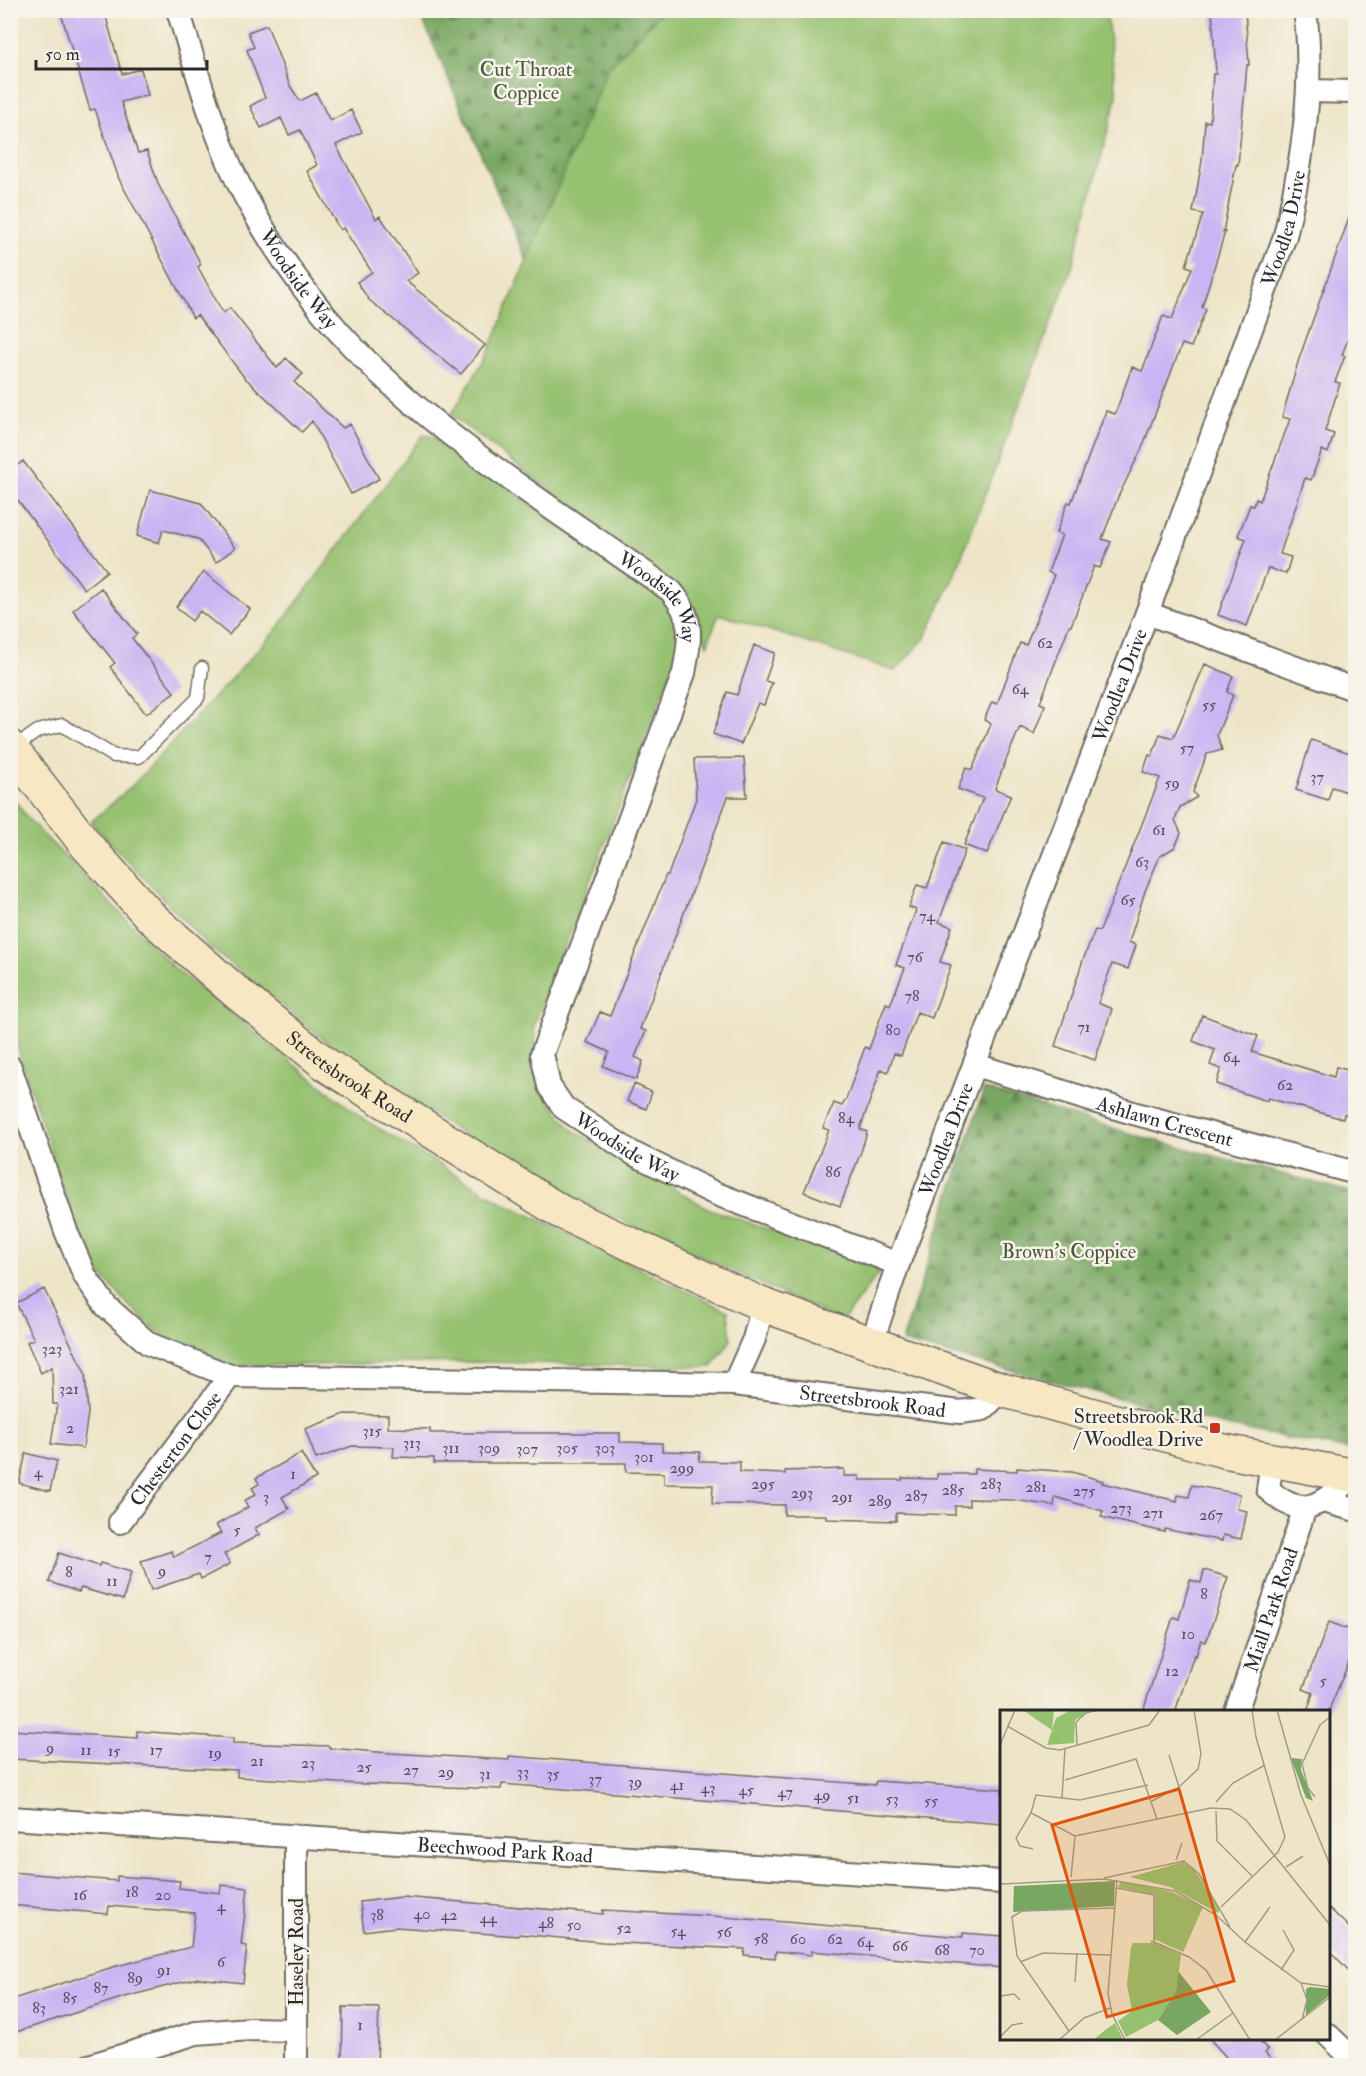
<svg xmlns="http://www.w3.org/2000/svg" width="1366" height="2076" font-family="'IM FELL Double Pica',serif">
  <defs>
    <pattern id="forest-firs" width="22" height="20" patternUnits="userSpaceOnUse" patternTransform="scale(1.5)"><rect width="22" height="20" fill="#78a762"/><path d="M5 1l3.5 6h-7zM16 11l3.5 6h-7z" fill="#638851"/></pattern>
  </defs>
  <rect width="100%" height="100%" fill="#f7f3e8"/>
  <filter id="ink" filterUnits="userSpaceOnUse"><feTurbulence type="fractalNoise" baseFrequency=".0167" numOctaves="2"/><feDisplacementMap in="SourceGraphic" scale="12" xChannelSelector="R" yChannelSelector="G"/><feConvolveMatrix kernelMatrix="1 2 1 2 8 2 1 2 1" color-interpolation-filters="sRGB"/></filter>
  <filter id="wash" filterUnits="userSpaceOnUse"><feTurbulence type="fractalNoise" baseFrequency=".008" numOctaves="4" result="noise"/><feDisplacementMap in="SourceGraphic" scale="24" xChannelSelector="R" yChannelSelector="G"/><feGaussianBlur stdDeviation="1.35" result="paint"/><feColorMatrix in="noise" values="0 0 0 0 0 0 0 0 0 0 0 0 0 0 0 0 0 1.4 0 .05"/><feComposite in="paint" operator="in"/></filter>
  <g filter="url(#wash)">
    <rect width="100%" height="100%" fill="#eee5c8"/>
    <path fill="url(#forest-firs)" stroke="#526946" stroke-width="1.5" d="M 419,11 L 663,11 L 608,68 L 528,263 Z
      M 984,1089 L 1139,1136 L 1355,1193 L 1355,1451 L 1231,1427 L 902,1342 Z"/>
    <path fill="#96c16f" stroke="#60764d" stroke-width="1.5" d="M 663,11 L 1106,11 L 1117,96 L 1072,267 L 954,576 L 925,638 L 895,671 L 719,614 L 707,645 L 695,609 L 681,590 L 451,415 L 488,353 L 608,68 Z
      M 423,435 L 439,438 L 670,604 L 679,620 L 681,646 L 534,1026 L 540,1088 L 571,1129 L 707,1208 L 882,1269 L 842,1321 L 534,1180 L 358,1067 L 208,946 L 91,822 L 134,784 L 277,629 Z
      M 10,794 L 29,820 L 174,968 L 363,1119 L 500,1201 L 728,1311 L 731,1340 L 712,1367 L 475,1362 L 231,1366 L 166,1339 L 126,1303 L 98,1271 L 80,1241 L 11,1028 Z"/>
    <g id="blocks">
      <path fill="#cab4f3" d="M 60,10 L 104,10 L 122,74 L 141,69 L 148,95 L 121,102 L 138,153 L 147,151 L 159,186 L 201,264 L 198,267 L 223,313 L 230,308 L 277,368 L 286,358 L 303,374 L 294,382 L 343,428 L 350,424 L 379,479 L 351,494 L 312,421 L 302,432 L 244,377 L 197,315 L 193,318 L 119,179 L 95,109 L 90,110 Z
        M 1212,10 L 1245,10 L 1249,65 L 1247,65 L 1238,165 L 1236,165 L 1223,232 L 1225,232 L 1202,307 L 1206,309 L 1191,347 L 1182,344 L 1142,448 L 1118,497 L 1102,539 L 1111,542 L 1100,568 L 1094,566 L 1071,626 L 1069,626 L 1040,703 L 1045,705 L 1034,734 L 1020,727 L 1006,760 L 995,789 L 1011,795 L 987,854 L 964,845 L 983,798 L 958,789 L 966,768 L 972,770 L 991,724 L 984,720 L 992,702 L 997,704 L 1020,643 L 1026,645 L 1037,618 L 1054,575 L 1048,572 L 1062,535 L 1056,533 L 1068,502 L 1071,503 L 1106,411 L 1115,414 L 1132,367 L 1142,371 L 1163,316 L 1172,319 L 1192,268 L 1186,266 L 1203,214 L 1193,212 L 1202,161 L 1205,121 L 1210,122 L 1213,74 L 1216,74 Z
        M 267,25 L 290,86 L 300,101 L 316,93 L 330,121 L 351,110 L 362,132 L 336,145 L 376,219 L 380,216 L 418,273 L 406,281 L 485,345 L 461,374 L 369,300 L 357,282 L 372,272 L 343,228 L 340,230 L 307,171 L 317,165 L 300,130 L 289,135 L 281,118 L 261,128 L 250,106 L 265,98 L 247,50 L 254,47 L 248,32 Z
        M 1353,207 L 1356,207 L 1356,318 L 1342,355 L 1345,356 L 1335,382 L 1340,383 L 1325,431 L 1334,434 L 1328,453 L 1322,450 L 1311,480 L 1305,478 L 1280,554 L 1291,557 L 1286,574 L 1268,568 L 1247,626 L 1218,615 L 1246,539 L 1238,536 L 1250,505 L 1254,506 L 1256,499 L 1260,501 L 1290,419 L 1282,417 L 1299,359 Z
        M 23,461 L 107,571 L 84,589 L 10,490 L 10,471 Z
        M 150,490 L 201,503 L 235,548 L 216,562 L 198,539 L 163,530 L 159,543 L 137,536 Z
        M 204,572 L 250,609 L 229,635 L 200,611 L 192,621 L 176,607 Z
        M 101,588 L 137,634 L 132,638 L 174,692 L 146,714 L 110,667 L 115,663 L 73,610 Z
        M 754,645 L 775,653 L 765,681 L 772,683 L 764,705 L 758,703 L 741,744 L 713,734 L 727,692 L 737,695 Z
        M 1205,664 L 1233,676 L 1227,692 L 1233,695 L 1217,735 L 1222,750 L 1207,754 L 1193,792 L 1197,797 L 1180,807 L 1175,820 L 1181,833 L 1175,847 L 1160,856 L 1145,891 L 1129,942 L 1136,945 L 1128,969 L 1112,964 L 1098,1003 L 1112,1009 L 1095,1060 L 1055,1046 L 1083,960 L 1095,930 L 1100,931 L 1160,778 L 1143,772 L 1149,755 L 1152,756 L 1160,734 L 1173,738 Z
        M 1311,740 L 1356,755 L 1356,795 L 1332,787 L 1328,800 L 1296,790 Z
        M 744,758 L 747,797 L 728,797 L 640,1029 L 646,1031 L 635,1057 L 643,1061 L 636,1080 L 603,1066 L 609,1052 L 587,1042 L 600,1012 L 610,1016 L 666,875 L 668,875 L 696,799 L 694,759 Z
        M 944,842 L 965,850 L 939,922 L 952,927 L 940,962 L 951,965 L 932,1018 L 917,1012 L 901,1056 L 894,1053 L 888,1072 L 881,1069 L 860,1129 L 867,1132 L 861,1152 L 840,1206 L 804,1192 L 829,1130 L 823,1128 L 834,1103 L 842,1106 L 846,1099 L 865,1047 L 869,1049 L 886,1003 L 890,1005 L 905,968 L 896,965 L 916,910 L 909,907 L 917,885 L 927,888 Z
        M 1202,1015 L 1258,1036 L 1252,1052 L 1334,1077 L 1336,1067 L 1356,1072 L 1356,1117 L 1344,1114 L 1343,1119 L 1268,1098 L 1267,1101 L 1216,1084 L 1221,1069 L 1210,1065 L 1215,1050 L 1193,1041 Z
        M 634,1084 L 652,1092 L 646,1109 L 627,1101 Z
        M 44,1289 L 85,1373 L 88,1413 L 83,1448 L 51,1444 L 57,1404 L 53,1404 L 52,1367 L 41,1373 L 27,1342 L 34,1339 L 16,1303 Z
        M 345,1414 L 388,1415 L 388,1428 L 430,1429 L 430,1433 L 620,1433 L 620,1442 L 662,1443 L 662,1451 L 700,1452 L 699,1461 L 740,1462 L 740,1472 L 785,1474 L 785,1471 L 844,1469 L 844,1476 L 859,1476 L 859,1480 L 902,1480 L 902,1478 L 937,1479 L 937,1474 L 974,1474 L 974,1469 L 1017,1471 L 1017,1468 L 1072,1472 L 1103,1481 L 1102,1483 L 1177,1501 L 1178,1495 L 1189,1497 L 1192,1485 L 1240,1494 L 1237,1509 L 1247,1511 L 1241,1539 L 1223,1535 L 1222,1541 L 1165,1529 L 1164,1532 L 1101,1517 L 1103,1511 L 1055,1497 L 1054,1506 L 1014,1500 L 969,1499 L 969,1506 L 955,1506 L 955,1515 L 896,1513 L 896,1521 L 826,1519 L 826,1515 L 784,1515 L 785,1505 L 712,1504 L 713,1485 L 664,1484 L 664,1473 L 626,1472 L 626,1463 L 434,1463 L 434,1458 L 393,1457 L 394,1447 L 352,1446 L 316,1459 L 305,1429 Z
        M 26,1453 L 57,1461 L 50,1491 L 19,1483 Z
        M 301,1453 L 316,1478 L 282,1497 L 289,1509 L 255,1528 L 259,1535 L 224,1554 L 230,1564 L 201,1579 L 199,1574 L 151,1590 L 141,1561 L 172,1551 L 174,1557 L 221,1533 L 216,1525 L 248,1507 L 244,1501 L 256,1494 L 252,1488 L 259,1484 L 256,1478 Z
        M 59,1553 L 99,1566 L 100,1563 L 131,1572 L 123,1600 L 81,1588 L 79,1592 L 49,1582 Z
        M 1204,1570 L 1228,1577 L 1206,1642 L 1201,1640 L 1196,1656 L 1194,1655 L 1175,1712 L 1155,1712 L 1144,1708 L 1173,1617 L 1179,1619 L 1190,1580 L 1201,1583 Z
        M 1329,1622 L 1356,1632 L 1356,1645 L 1328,1712 L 1307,1712 L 1313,1693 L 1303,1689 Z
        M 10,1730 L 137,1738 L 137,1731 L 233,1738 L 233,1743 L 329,1746 L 329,1748 L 390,1753 L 509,1760 L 509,1756 L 875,1785 L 876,1781 L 1002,1789 L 1002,1824 L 502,1784 L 501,1789 L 338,1783 L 237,1777 L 237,1770 L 10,1759 Z
        M 10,1872 L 117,1881 L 117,1876 L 180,1881 L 179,1888 L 220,1893 L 221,1885 L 248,1888 L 241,1945 L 247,1946 L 243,1983 L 198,1978 L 121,1998 L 10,2034 L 10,2000 L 113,1967 L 191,1947 L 195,1913 L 109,1906 L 108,1914 L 10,1905 Z
        M 402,1897 L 603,1914 L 603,1910 L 712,1916 L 963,1937 L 963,1933 L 1002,1936 L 1002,1968 L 812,1951 L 812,1955 L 776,1951 L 775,1958 L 744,1955 L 745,1949 L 602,1942 L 519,1934 L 519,1936 L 396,1927 L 364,1931 L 360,1902 Z
        M 1329,1908 L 1356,1934 L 1356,1978 L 1329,1950 Z
        M 343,2007 L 379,2008 L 377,2066 L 342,2066 Z
        M 1209,2038 L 1257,2038 L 1268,2050 L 1265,2053 L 1277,2066 L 1234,2066 Z"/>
    </g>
  </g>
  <g filter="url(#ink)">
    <use href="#blocks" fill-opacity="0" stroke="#6f6c62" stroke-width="1.5"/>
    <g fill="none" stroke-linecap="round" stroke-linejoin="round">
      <defs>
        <path id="lane" d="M 13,748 L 38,731 L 62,725 L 114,756 L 139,757 L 198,698 L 202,668"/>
        <g id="street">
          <path id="s1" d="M 178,10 C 198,74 214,139 246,198 C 272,246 303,291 339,332 C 432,435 558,511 671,591 C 695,619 690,639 684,673 L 542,1054 L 549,1086 L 564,1108 L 634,1154 L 714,1193 L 898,1264"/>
          <path d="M 1308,91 L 1356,92"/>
          <path d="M 1147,613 L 1356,690"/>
          <path id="s2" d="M 975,1065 L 1133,1113 L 1356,1173"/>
          <path id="s3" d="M 10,1067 L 66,1231 L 85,1276 L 106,1306 L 149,1344 L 230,1376 L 734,1384 L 960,1412 L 983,1409 L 1002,1390"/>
          <path id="s4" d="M 871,1345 L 898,1264 L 1147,613 L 1285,236 C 1302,162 1315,86 1305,10"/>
          <path d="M 734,1384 L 754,1339 L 763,1305"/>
          <path d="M 1272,1461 L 1268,1489 C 1303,1523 1323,1503 1353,1476"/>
          <path d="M 1323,1501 L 1356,1510"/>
          <path id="s5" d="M 120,1522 L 230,1376"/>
          <path id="s6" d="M 1236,1712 L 1305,1508"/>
          <path id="s7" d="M 10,1818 L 1002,1882"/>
          <path d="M 1328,2035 L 1356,2062"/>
          <path d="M 89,2066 L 196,2033 L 251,2029 L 296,2030"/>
          <path d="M 296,2066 L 296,1838"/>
        </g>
        <g id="secondary">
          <path id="s8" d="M 10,747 L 87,846 L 151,917 L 237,993 L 328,1066 L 561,1212 L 763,1305 L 1002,1390 L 1224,1451 L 1356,1476"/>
        </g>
      </defs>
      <use href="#lane" stroke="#6f6c62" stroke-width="15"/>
      <use href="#street" stroke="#6f6c62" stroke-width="26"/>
      <use href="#secondary" stroke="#6f6c62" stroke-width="36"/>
      <use href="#lane" stroke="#fff" stroke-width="12"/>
      <use href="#street" stroke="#fff" stroke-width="22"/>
      <use href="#secondary" stroke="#f7e8c3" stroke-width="33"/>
    </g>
  </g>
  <rect fill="#c8321e" stroke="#f7f3e8" stroke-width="2" x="1209" y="1422" width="12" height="12" rx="3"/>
  <g text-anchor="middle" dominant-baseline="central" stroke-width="5" stroke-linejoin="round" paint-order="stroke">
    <g font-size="16" fill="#534d5d">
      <text x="1045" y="643">62</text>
      <text x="1020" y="689">64</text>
      <text x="1209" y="705">55</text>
      <text x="1187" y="748">57</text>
      <text x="1317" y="777">37</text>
      <text x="1172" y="783">59</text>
      <text x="1159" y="830">61</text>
      <text x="1142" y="862">63</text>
      <text x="1128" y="900">65</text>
      <text x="927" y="916">74</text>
      <text x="915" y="957">76</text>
      <text x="912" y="996">78</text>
      <text x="1084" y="1027">71</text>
      <text x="893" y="1030">80</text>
      <text x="1231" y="1057">64</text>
      <text x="1285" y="1085">62</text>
      <text x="846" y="1118">84</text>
      <text x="833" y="1172">86</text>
      <text x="52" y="1349">323</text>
      <text x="69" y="1389">321</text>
      <text x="70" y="1428">2</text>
      <text x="372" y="1431">315</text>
      <text x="412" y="1443">313</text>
      <text x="451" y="1448">311</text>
      <text x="489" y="1448">309</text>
      <text x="567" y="1448">305</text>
      <text x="605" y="1448">303</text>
      <text x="527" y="1449">307</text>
      <text x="644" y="1457">301</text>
      <text x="682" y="1468">299</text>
      <text x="38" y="1472">4</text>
      <text x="293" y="1474">1</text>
      <text x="763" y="1484">295</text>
      <text x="991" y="1484">283</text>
      <text x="1036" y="1487">281</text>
      <text x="953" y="1490">285</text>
      <text x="1084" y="1491">275</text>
      <text x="802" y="1493">293</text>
      <text x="916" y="1496">287</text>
      <text x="266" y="1497">3</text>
      <text x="842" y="1497">291</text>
      <text x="880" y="1501">289</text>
      <text x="1121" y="1508">273</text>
      <text x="1153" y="1513">271</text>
      <text x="1211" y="1515">267</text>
      <text x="237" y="1530">5</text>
      <text x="208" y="1557">7</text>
      <text x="162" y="1571">9</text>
      <text x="69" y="1572">8</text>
      <text x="112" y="1581">11</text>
      <text x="1204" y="1594">8</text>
      <text x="1188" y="1634">10</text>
      <text x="1172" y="1671">12</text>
      <text x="1323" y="1681">5</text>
      <text x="50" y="1748">9</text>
      <text x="86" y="1750">11</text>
      <text x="156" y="1750">17</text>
      <text x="114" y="1751">15</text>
      <text x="215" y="1753">19</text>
      <text x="257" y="1761">21</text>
      <text x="308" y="1763">23</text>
      <text x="364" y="1767">25</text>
      <text x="411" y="1770">27</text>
      <text x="446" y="1772">29</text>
      <text x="523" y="1772">33</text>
      <text x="485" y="1774">31</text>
      <text x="553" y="1774">35</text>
      <text x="595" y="1779">37</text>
      <text x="635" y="1782">39</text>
      <text x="677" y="1785">41</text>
      <text x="708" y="1788">43</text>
      <text x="746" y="1790">45</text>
      <text x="785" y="1792">47</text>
      <text x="822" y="1795">49</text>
      <text x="853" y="1798">51</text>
      <text x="892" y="1799">53</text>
      <text x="931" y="1801">55</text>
      <text x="132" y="1892">18</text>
      <text x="80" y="1895">16</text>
      <text x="163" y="1895">20</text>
      <text x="221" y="1906">4</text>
      <text x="422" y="1914">40</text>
      <text x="377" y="1915">38</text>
      <text x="449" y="1915">42</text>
      <text x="488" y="1918">44</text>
      <text x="546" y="1923">48</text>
      <text x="574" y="1925">50</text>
      <text x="624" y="1928">52</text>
      <text x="678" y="1931">54</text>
      <text x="724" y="1932">56</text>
      <text x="761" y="1939">58</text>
      <text x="798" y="1939">60</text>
      <text x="835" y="1939">62</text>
      <text x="865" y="1942">64</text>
      <text x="900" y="1946">66</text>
      <text x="942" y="1950">68</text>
      <text x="977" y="1950">70</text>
      <text x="221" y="1962">6</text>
      <text x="164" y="1970">91</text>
      <text x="135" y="1978">89</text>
      <text x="101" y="1988">87</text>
      <text x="70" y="1998">85</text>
      <text x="39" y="2008">83</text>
      <text x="360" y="2025">1</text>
    </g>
    <g font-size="20" fill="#4b583f" stroke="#f7f3e8">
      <text x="526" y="69">Cut Throat<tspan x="526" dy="23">Coppice</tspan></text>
      <text x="1069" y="1251">Brown's Coppice</text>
    </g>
    <g font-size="20" fill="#2b2b2b" stroke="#f7f3e8">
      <text stroke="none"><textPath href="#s4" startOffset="1191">Woodlea Drive</textPath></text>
      <text stroke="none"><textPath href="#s1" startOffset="297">Woodside Way</textPath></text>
      <text stroke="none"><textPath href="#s1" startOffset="783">Woodside Way</textPath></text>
      <text stroke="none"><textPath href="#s4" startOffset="705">Woodlea Drive</textPath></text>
      <text stroke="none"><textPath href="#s8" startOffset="476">Streetsbrook Road</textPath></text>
      <text stroke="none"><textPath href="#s2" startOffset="198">Ashlawn Crescent</textPath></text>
      <text stroke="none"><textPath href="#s4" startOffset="219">Woodlea Drive</textPath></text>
      <text stroke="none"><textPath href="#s1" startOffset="1413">Woodside Way</textPath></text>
      <text stroke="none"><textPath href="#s3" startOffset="1047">Streetsbrook Road</textPath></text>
      <text stroke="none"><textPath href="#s5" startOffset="92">Chesterton Close</textPath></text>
      <text stroke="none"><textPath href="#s6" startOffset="108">Miall Park Road</textPath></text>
      <text stroke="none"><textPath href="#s7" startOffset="496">Beechwood Park Road</textPath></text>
      <text transform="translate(296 1952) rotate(-90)">Haseley Road</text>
    </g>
    <g font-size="20" fill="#2b2b2b" stroke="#f7f3e8" text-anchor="end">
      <text x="1203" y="1416">Streetsbrook Rd<tspan x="1203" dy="23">/ Woodlea Drive</tspan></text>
    </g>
  </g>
  <g transform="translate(1000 1710)">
    <rect width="330" height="330" fill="#eee5c8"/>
    <path d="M 291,48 L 302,49 L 301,60 L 313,91 L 306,88 ZM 115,171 L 114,196 L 13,202 L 14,176 ZM 178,261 L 211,302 L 177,325 L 158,310 L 176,281 ZM 310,277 L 330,279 L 330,285 L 306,305 L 306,279 Z" fill="#78a762"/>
    <path d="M 23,0 L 54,0 L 52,20 L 37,10 Z" fill="#96c16f"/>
    <path d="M 71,0 L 91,0 L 75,10 L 74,33 L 47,35 L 56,8 ZM 183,152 L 193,158 L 220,199 L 218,203 L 170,177 L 130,167 ZM 121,171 L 172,182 L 203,197 L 183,242 L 154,229 L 155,185 L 118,177 ZM 151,230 L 181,245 L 176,281 L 158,310 L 126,327 L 118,311 L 132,301 L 127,275 L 131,237 L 133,233 L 151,233 ZM 115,313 L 123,330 L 93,330 L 104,321 Z" fill="#96c16f"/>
    <path fill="none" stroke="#a09b89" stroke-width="1.5" d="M 277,0 L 301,85 L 330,155M 7,16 L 46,38 L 60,40 L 149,15 L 160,0M 0,35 L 15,0M 77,35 L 76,12 L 86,3 L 98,0M 169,45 L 179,77M 65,70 L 136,49 L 157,109M 315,87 L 308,78 L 302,54 L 320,15 L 330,7M 62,88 L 65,38M 152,91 L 179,77 L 198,59 L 201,44 L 194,0M 216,92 L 233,73 L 265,55M 216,101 L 217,131 L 252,166M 31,103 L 75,126 L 211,98 L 230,99 L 246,110 L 330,215M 33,139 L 20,136 L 16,128 L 31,103 L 36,85 L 80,90 L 148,75M 176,150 L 182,133M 286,157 L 303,146M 71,167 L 75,126M 104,168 L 184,151 L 199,164 L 230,217M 117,170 L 108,283 L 112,304 L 125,330M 0,174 L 104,169 L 175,181 L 216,205 L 245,232 L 301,273 L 330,277M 117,178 L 154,185 L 154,232 L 189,247 L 206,260 L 250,330M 221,197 L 278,142 L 285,127 L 256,27 L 252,0M 245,232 L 270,197M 20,252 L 43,243 L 111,245M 281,260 L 294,240 L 283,220M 75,272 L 77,243M 301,273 L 307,290 L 302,310M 0,286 L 14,284 L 20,290M 69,321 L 17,246 L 12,207 L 22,201 L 115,198M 0,327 L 12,315 L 23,313M 59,330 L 84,308 L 110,298M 196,330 L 233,303M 275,330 L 330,287"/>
    <path fill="#df570e" fill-opacity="0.15" stroke="#df570e" stroke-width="3" d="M 179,79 L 234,271 L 107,307 L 52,115 Z"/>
    <rect width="330" height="330" fill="none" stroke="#2b2b2b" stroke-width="3"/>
  </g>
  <rect width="1366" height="2076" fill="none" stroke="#f7f3e8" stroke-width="36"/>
  <path d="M36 60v9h171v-9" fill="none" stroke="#2b2b2b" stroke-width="3"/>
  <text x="45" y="60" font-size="18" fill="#2b2b2b" stroke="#f7f3e8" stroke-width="4.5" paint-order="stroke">50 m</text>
</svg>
